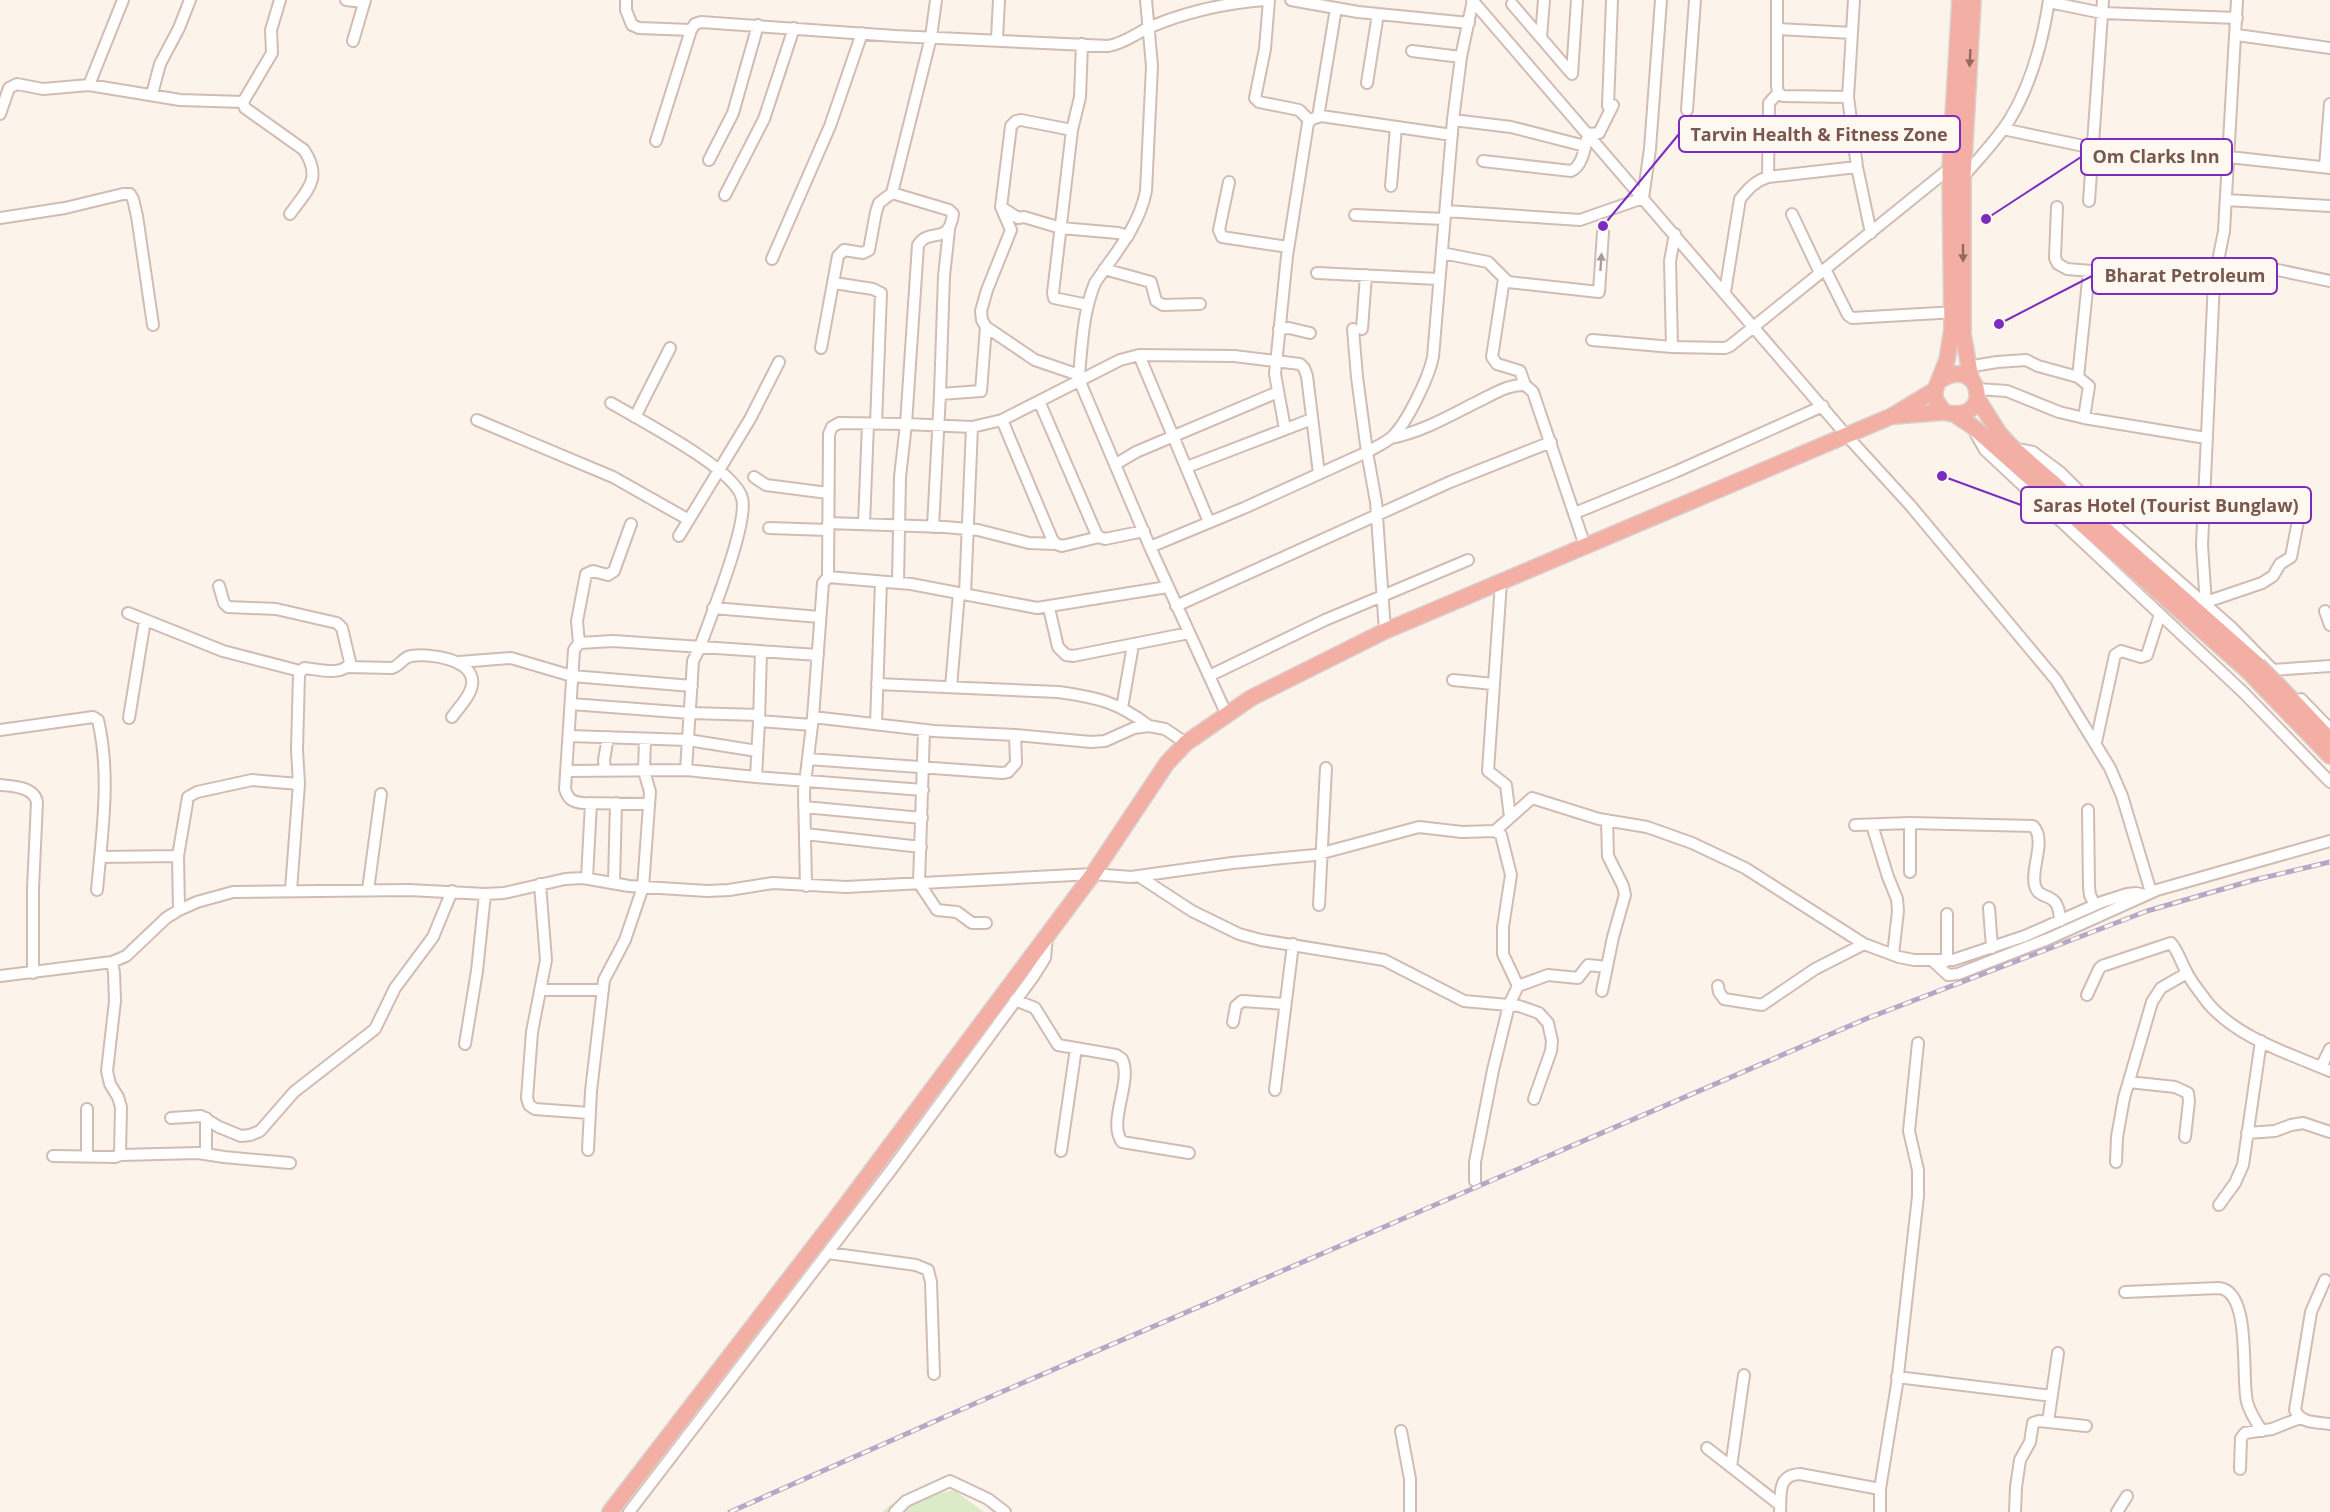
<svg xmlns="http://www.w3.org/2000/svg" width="2330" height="1512" font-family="'Open Sans',sans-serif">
  <rect width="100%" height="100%" fill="#fcf3eb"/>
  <path fill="#dbeac9" d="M 954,1490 L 984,1512 L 883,1512 L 891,1504 Z"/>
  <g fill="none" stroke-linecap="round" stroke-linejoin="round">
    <defs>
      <path id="minor" d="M 280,0 L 271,30 L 272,53 L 243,102 L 245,108 L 304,150 C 323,179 307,190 290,214
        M 346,0 L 363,2
        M 626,0 L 626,10 L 632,25 L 639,28 L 691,30
        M 1146,0 L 1152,66 L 1146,191 C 1139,227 1115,253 1095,283 C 1083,312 1082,344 1079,375 L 1080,382 L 1150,547
        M 1269,0 L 1265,49 L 1255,98 L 1259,102 L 1299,110 L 1310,121
        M 1291,0 L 1358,12 L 1469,23
        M 1472,0 L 1847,436 L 1910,505 L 2056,680 L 2110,768 L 2122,796 L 2151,892
        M 1777,0 L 1777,86 L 1778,93 L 1783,96 L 1848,97
        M 1854,0 L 1848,97 L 1857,167 L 1871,233
        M 2049,2 L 2102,13 L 2237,18
        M 1512,4 L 1572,74 L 1577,0
        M 1777,29 L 1852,33
        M 2237,35 L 2330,48
        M 1541,37 L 1544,0
        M 997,39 L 999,0
        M 353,41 L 365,0
        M 1082,44 L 1080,97 L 1072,130 L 1053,293 L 1054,298 L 1088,305
        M 1412,51 L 1461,57
        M 1367,83 L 1378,14
        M 89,85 L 123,0
        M 152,94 L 160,64 L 179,28 L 190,0
        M 1608,106 L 1612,0
        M 1687,110 L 1695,0
        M 0,114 L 9,88 L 17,84 L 43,89 L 89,85 L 180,100 L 243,102
        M 1318,117 L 1336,8
        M 1453,120 L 1511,127 L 1585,146
        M 2003,129 L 2093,148
        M 1072,130 L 1021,120 L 1016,121 L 1011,126 L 1001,207 L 1011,230 L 987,290 L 981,311 L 982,320 L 986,327 L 1035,360 L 1079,375
        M 656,141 L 691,30 L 695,24 L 701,22 L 895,36 L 1108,46 C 1125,43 1135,34 1150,27 C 1186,12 1226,3 1264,0
        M 2229,157 L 2330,168
        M 709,160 L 733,113 L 758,25
        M 1483,161 L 1571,171 C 1583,166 1585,146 1588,134 L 1599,133 L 1613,105
        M 2325,167 L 2330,104
        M 1768,177 L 1769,103 L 1778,93
        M 1963,177 C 1979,158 1997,140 2010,119 C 2031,84 2043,40 2049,0
        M 1229,182 L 1219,230 L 1222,237 L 1288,247
        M 1391,186 L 1396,127
        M 725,195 L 764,119 L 794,28
        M 2226,200 L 2330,206
        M 2089,201 L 2103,0
        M 1001,207 L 1018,218 L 1024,217 L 1061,228 L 1118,233 L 1128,236
        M 2057,207 L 2055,258 L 2058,264 L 2067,269 L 2214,281
        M 1446,211 L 1580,220 L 1643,198 L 1650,149 L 1661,0
        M 1792,214 L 1820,273
        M 1355,215 L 1444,219
        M 0,218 L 65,208 L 123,194 L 130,194 L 133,199 L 137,216 L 153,325
        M 1442,253 L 1488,262 L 1508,282 L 1599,292 L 1603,232
        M 772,259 L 830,126 L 862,33
        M 2217,264 L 2268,268 L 2330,281
        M 1104,269 L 1151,282 L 1156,301 L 1163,305 L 1200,304
        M 1825,269 L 1848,315 L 1852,318 L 1956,312
        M 1317,273 L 1438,279
        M 1504,279 L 1492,357 L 1497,364 L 1520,371 L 1525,385
        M 834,283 L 873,289 L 881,293 L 876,424
        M 1725,292 L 1740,199 C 1748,189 1755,181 1768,177 L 1857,167
        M 1279,329 L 1289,328 L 1310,333
        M 1362,329 L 1366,275
        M 1592,340 L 1672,347 L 1725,348 L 1730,346 L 1950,168
        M 1672,347 L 1670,261 L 1675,234
        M 821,348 L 838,256 L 844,250 L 863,253 L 869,250 L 876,212 L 879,203 L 892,193 L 931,37 L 936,0
        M 1139,355 L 1209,522
        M 1967,367 L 1997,362 L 2026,360 L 2038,366 L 2078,377 L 2089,386 L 2084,418
        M 2078,377 L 2089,271
        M 1977,389 L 2007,391 L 2059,412 L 2084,418 L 2206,438
        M 940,394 L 981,391 L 986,327
        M 1039,401 L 1096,533 L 1099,537 L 1105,539 L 1144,531
        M 611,403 C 640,420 735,469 742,498 C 749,523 710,618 700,647 L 693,661 L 686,770
        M 635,417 L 670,348
        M 477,420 L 613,477 L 689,520
        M 1002,420 L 1052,539 L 1056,544 L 1062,546 L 1099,537
        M 1285,429 L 1275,374 L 1287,256 L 1308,123 L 1312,119 L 1321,116 L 1452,135
        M 1976,434 L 1985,450 L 2244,693 L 2330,782
        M 1391,438 C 1422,432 1449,416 1477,402 C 1492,395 1508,384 1525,385 L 1533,392 L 1585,546
        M 2013,448 L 2033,452 L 2060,472 L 2099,511 L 2231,627 L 2273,670 L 2330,666
        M 1116,464 L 1136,452 L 1278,392
        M 1187,467 L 1312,419
        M 754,477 L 766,485 L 828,493
        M 2203,512 L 2291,514 L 2294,515 L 2298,521 L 2291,557 L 2280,564 L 2273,576 L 2262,583 L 2206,602
        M 1575,513 L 1675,472 L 1823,406
        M 828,523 L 945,527 L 978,530 L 1029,543 L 1056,544
        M 864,524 L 868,424
        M 933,527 L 940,394 L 944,276 L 949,230
        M 769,528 L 828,530
        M 679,536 L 750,419 L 779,362
        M 828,577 L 829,434 L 832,427 L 839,423 L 906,424 L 918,245 C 929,227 949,246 953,214 L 949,210 L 892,193
        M 1501,582 L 1488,771 L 1506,785 L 1510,817
        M 898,583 L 900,477 L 906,424 L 972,427 L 1002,420 L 1120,360 L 1139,355 L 1234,356 L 1300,364 L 1304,368 L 1307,376 L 1319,474
        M 219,586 L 224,603 L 228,607 L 276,609 L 337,623 L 342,628 L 350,662 C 344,677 317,669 304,668 L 299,674 L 297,750 L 299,784 L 291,890
        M 965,594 L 972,427
        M 2206,605 L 2202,545 L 2214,281 L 2224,231 L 2237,0
        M 1176,606 L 1450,482 L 1551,442
        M 713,608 L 820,617
        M 1049,608 L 1058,647 L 1066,655 L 1073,656 L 1189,633
        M 2325,611 L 2330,625
        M 128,613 L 223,651 L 300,671
        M 1385,631 L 1376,502 L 1367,452 C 1376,447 1385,443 1392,437 C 1407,423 1429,377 1433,357 L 1453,120 L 1461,57 L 1473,0
        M 579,643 L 577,621 L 586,574 L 593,571 L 608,575 L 614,571 L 631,524
        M 761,651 L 759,721 L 812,725
        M 459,662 L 511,658 L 572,676 L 692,686
        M 348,667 L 392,668 C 400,666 403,657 411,656 C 429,653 476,659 472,685 C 470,697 459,707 452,717
        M 1209,676 L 1325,620 L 1468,560
        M 1453,680 L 1493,684
        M 877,684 L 1058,692 C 1096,697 1118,702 1149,726
        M 951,687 L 959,593
        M 2301,699 L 2330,729
        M 571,704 L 690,713 L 759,715
        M 1122,708 L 1133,645
        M 1226,713 L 1150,547 L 1244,508 L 1367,452 L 1357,377 L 1353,329
        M 813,717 L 823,583 L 828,577 L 911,584 L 1037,608 L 1167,587
        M 129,718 L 145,620
        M 876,724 L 881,582
        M 0,730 L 93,717 L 98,720 C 111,775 102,834 97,890
        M 924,730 L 919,883 L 937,910 L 957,912 L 972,923 L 986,923
        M 569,736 L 688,740 L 757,751
        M 2096,742 L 2115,655 L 2121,651 L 2141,657 L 2147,655 L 2160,614
        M 808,759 L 1002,773 L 1008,772 L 1016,763 L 1015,735
        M 566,771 L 686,770 L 756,777 L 759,721
        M 605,771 L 604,760 L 608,737
        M 756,777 L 923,790
        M 0,785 C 13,786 34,787 37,802 L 33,889 L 33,973
        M 649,804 L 583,803 C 572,802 568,799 565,789 L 574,650 L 579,643 L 613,641 L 818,655
        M 804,807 L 922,818
        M 2088,810 L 2089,887 L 2090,895 L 2095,905
        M 1855,825 L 1910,823 L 2033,826 C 2047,840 2030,869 2035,886 C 2040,903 2059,888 2060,921
        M 1872,825 L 1888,877 L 1897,899 L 1898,911 L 1893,955
        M 1495,831 L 1532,798 L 1599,819 L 1647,827 L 1692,843 L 1745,868 L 1864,944 L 1899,957 L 1914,960 L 1953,960 L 2025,936 L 2102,902 L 2127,894 L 2136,893 L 2145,895
        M 805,834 L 921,847
        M 100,857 L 178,856
        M 1910,872 L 1910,823
        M 1140,877 L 1192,911 L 1239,934 L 1261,940 L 1384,960 L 1464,1001 L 1519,1006 L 1539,1013 L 1548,1023 L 1552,1041 L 1551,1051 L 1534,1099
        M 587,878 L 591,803
        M 614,883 L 616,803
        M 540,884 L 546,960 L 532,1032 L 527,1098 L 529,1105 L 535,1109 L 589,1113
        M 806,886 L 804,791 L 813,717 L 934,731 L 1015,735 L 1091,742 L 1105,741 L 1134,728 L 1149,726 L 1165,729 L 1186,743
        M 368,890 L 381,794
        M 1319,905 L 1326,768
        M 1989,908 L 1992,948
        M 179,910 L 178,856 L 188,797 L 197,792 L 252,780 L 299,784
        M 1933,961 L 1948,975 L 1958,974 L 2048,939 L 2157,890 L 2330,841
        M 1947,961 L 1947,914
        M 0,976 L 112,962 L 126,956 L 166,918 L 179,910 L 197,902 L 233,892 L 409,890 L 485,894 L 504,893 L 565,879 L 583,878 L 629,886 L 707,891 L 729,890 L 773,883 L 846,887 L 1093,874 L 1131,877 L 1232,863 L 1315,855 L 1419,827 L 1462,832 L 1495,831 L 1501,835 L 1511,875 L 1503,927 L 1503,954 L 1518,986 L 1509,1005 L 1493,1070 L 1475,1162 L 1475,1181
        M 1518,986 L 1548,975 L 1578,978 L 1588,965 L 1607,967
        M 1718,986 L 1719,992 L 1724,999 L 1762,1005 L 1815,969 L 1864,944
        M 541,990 L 603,990
        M 1602,991 L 1613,937 L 1625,895 L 1623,886 L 1608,856 L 1607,820
        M 2087,995 L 2099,969 L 2102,966 L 2171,943 C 2178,951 2181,962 2186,971 C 2191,982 2200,992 2207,1002 C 2237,1038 2288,1053 2330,1071
        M 1015,1000 L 1035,1008 L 1058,1045 L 1116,1055 L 1122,1059 C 1133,1082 1107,1121 1122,1142 L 1189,1153
        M 1233,1022 L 1236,1006 L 1242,1001 L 1285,1004
        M 465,1044 L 477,971 L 485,894
        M 2321,1067 L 2330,1049
        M 2129,1082 L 2175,1087 L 2188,1093 L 2189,1101 L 2185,1137
        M 1275,1090 L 1293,944
        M 87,1109 L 87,1156
        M 171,1118 L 201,1116 L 219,1127 L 241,1136 L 250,1135 L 260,1131 L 294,1092 L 375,1029 L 395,988 L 433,937 L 452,891
        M 206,1118 L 206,1154
        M 2247,1133 L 2275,1131 L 2291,1125 L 2303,1123 L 2330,1132
        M 588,1150 L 591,1091 L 604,980 L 625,940 L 643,887 L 650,792 L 644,771 L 645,739
        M 1061,1151 L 1076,1048
        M 120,1155 L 198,1153 L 224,1157 L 290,1163
        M 53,1156 L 115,1157 L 120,1155 L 121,1107 L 118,1097 L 110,1084 L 107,1071 L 115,1001 L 114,973 L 112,962
        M 2116,1162 L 2117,1137 L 2124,1098 L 2152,1002 L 2161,988 L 2187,973
        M 2219,1205 L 2235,1183 L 2243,1165 L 2261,1041
        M 828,1253 L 916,1265 L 928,1270 L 931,1282 L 934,1374
        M 2325,1280 L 2311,1312 L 2295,1410 C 2301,1424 2317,1422 2330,1424
        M 2125,1292 L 2219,1288 C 2252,1291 2241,1377 2247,1402 C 2250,1413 2256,1422 2262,1431
        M 1897,1377 L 2052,1396
        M 2048,1422 L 2058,1353
        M 1401,1431 L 1410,1479 L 1410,1512
        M 1707,1448 L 1780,1505
        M 1731,1467 L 1744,1375
        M 2240,1469 L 2241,1438 L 2245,1433 L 2272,1429 L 2300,1418
        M 629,1512 L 891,1170 L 1033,977 L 1045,958 L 1047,936
        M 895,1512 L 906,1501 L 950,1481 L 988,1499 L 1005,1512
        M 1780,1512 C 1781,1494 1777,1475 1800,1474 L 1880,1489
        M 1880,1512 L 1880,1489 L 1897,1384 L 1918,1196 L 1918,1170 L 1909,1131 L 1918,1043
        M 2015,1512 L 2016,1487 L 2020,1460 L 2030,1442 L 2033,1423 L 2039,1421 L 2086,1426
        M 2117,1512 L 2127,1496"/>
      <path id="highway" d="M 1971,378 L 1963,334 L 1963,177 L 1973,0
        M 1940,380 C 1982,353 1995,426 1944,412 L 1935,399 L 1935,390 L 1947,360 L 1952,329 L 1950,168 L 1960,0
        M 1977,398 L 1999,433 L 2012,447 L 2258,665
        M 1895,416 L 1944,412
        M 1957,416 L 1972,426 L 2249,672
        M 2278,685 L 2330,740
        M 2269,693 L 2330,756
        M 610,1512 L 840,1213 L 1093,874 L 1167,763 L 1186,743 L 1251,698 L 1385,631 L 1892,416 L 1935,390"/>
    </defs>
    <use href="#minor" stroke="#d1bcb3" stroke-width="14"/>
    <use href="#highway" stroke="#d9d0cd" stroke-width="18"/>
    <use href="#minor" stroke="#fff" stroke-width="10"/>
    <use href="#highway" stroke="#f4afa4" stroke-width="15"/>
    <defs>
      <path id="rail" d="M 730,1512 L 976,1403 L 1868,1018 L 2147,911 L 2254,880 L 2330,862"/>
    </defs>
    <use href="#rail" stroke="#b5a8c7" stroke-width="5"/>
    <use href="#rail" stroke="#fef8f1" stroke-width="3" stroke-dasharray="9" stroke-linecap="butt"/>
    <defs>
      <path id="highway-bridge" d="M 2258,665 L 2278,685
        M 2249,672 L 2269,693"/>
    </defs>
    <use href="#highway-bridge" stroke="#d9d0cd" stroke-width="18" stroke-linecap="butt"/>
    <use href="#highway-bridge" stroke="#f4afa4" stroke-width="15"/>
  </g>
  <defs><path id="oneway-solid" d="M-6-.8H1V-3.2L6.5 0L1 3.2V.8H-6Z" transform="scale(1.5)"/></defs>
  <g fill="#90695f">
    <use href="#oneway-solid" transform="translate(1970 58) rotate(93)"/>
    <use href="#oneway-solid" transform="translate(1963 253) rotate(90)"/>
  </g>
  <use fill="#ad9a95" href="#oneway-solid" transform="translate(1601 262) rotate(-86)"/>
  <path fill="none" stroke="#7b2cbf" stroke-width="2" d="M1603 226L1679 134M1986 219L2081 157M1999 324L2092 276M1942 476L2021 505"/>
  <g fill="#7b2cbf" stroke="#fef8f1" stroke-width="2">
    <circle cx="1603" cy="226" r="6"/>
    <circle cx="1986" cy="219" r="6"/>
    <circle cx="1999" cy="324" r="6"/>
    <circle cx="1942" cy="476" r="6"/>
  </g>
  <g fill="#fef8f1" stroke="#7b2cbf" stroke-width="2">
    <rect x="1679" y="116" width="281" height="36" rx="6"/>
    <rect x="2081" y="139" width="151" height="36" rx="6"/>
    <rect x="2092" y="258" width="185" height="36" rx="6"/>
    <rect x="2021" y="487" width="290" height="36" rx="6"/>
  </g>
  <g font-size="18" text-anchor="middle" font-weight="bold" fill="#77574e">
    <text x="1819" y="141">Tarvin Health &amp; Fitness Zone</text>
    <text x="2156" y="163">Om Clarks Inn</text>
    <text x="2185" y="282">Bharat Petroleum</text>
    <text x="2166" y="512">Saras Hotel (Tourist Bunglaw)</text>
  </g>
</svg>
